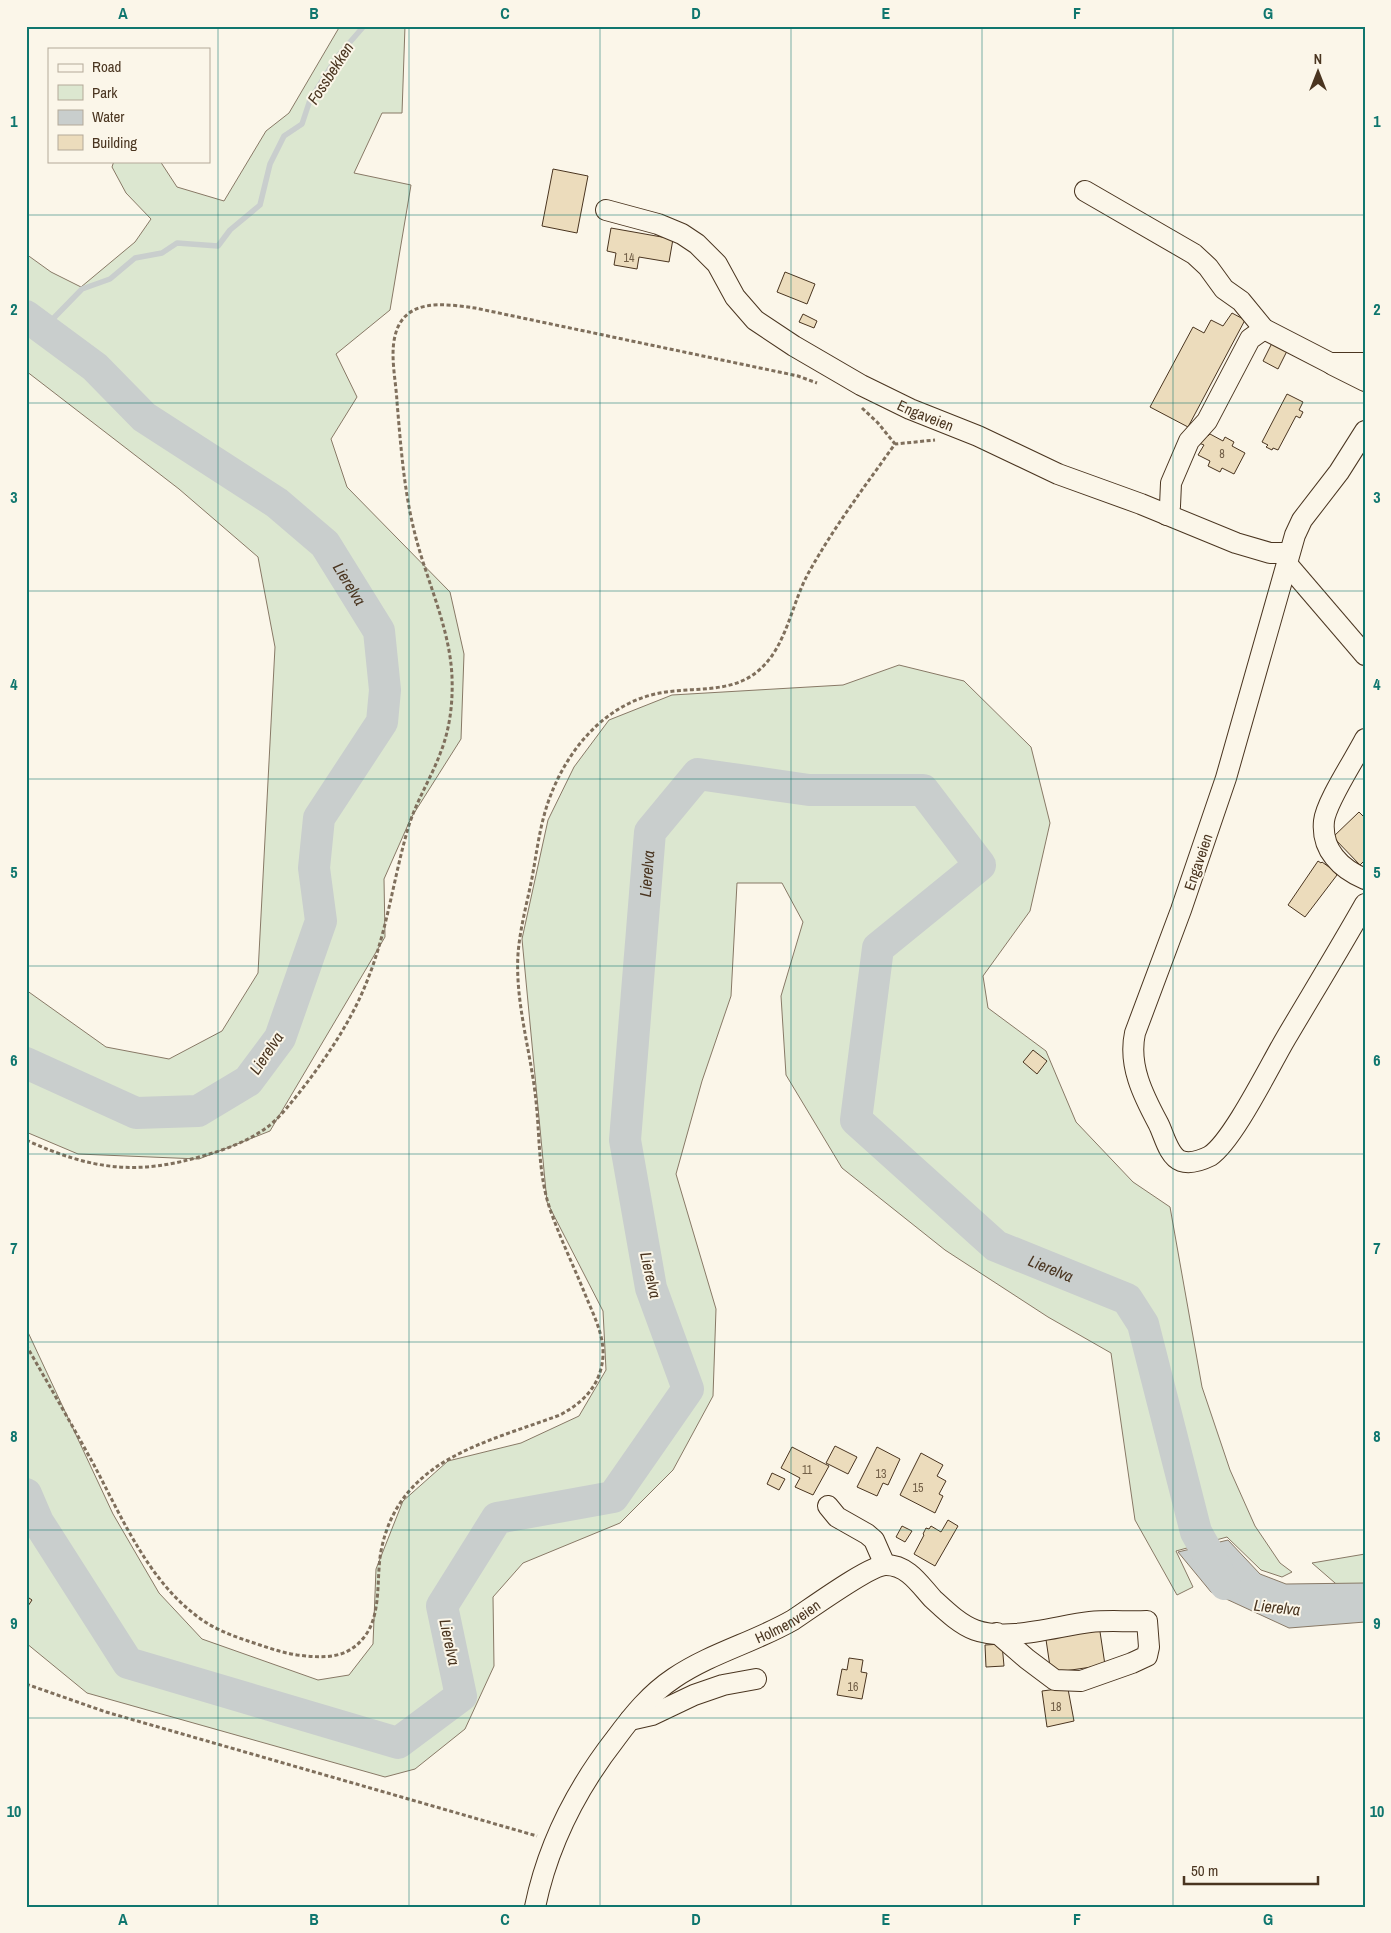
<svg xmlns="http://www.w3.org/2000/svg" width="1391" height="1933" font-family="'Archivo Narrow',sans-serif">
  <rect width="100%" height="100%" fill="#fbf6e9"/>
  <path fill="#dce7d0" stroke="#887966" d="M 340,26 L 405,26 L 402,113 L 382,113 L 354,173 L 411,185 L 390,310 L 336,354 L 357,397 L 331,439 L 347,487 L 450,592 L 464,654 L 461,739 L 411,818 L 384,879 L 385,937 L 270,1131 L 199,1159 L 78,1154 L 26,1132 L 26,990 L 106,1047 L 169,1059 L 222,1031 L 258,973 L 275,647 L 258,557 L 179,489 L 26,371 L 26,254 L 51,272 L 81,287 L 135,242 L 151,219 L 126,193 L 112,167 L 114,161 L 160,161 L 177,187 L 224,201 L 266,131 L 289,113 Z
    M 899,665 L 964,681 L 1031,747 L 1050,823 L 1030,911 L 983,976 L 988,1008 L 1046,1051 L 1076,1122 L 1133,1182 L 1170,1207 L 1202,1387 L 1230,1470 L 1255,1526 L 1280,1563 L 1292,1572 L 1282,1577 L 1261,1570 L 1227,1537 L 1176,1551 L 1193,1587 L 1177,1595 L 1135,1520 L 1111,1353 L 1048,1317 L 945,1250 L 842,1168 L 786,1075 L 781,996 L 803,922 L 782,883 L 737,883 L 731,996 L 702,1081 L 676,1174 L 716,1309 L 713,1396 L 673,1470 L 620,1523 L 523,1563 L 493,1597 L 494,1666 L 465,1729 L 415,1769 L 385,1777 L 87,1693 L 26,1643 L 26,1328 L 113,1514 L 159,1593 L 202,1639 L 318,1680 L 349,1675 L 373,1644 L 376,1569 L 403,1501 L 448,1461 L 521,1443 L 579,1416 L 606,1370 L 603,1311 L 547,1202 L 522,939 L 548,820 L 574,767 L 609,720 L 672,695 L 843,685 Z
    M 1365,1554 L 1365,1609 L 1312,1563 Z"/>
  <path fill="#c9cecd" stroke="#887966" d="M 1228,1540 L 1260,1574 L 1286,1584 L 1365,1583 L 1365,1622 L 1289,1628 L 1211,1592 L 1178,1552 Z"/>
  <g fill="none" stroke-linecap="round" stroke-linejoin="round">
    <path stroke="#c9cecd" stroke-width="5.5" d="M 43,329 L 82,289 L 110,279 L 135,258 L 162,253 L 177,243 L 218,246 L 230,230 L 260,205 L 270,164 L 284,136 L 302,124 L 310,100 L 337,57 L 364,26"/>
    <g stroke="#c9cecd" stroke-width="32">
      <path id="s1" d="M 26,316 L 95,367 L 144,417 L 277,503 L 325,544 L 379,631 L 385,690 L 382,722 L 319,818 L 314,868 L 321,921 L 280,1038 L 248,1081 L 198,1111 L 136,1113 L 26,1063"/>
      <path id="s2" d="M 26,1494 L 38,1522 L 128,1663 L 398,1743 L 461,1696 L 442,1606 L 497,1518 L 613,1497 L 688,1389 L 651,1288 L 625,1140 L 650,832 L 698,774 L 809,790 L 923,790 L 980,865 L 878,948 L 856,1120 L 996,1246 L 1127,1299 L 1143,1324 L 1196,1532 L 1225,1584"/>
    </g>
  </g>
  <path fill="#ecdcbc" stroke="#4a3520" d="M 553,169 L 588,176 L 577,233 L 542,226 Z
    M 611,228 L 673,239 L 669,262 L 639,257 L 637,269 L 614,265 L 616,253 L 607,251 Z
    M 785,272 L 815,284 L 807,304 L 777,292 Z
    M 1232,313 L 1245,320 L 1188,427 L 1150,407 L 1193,327 L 1204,333 L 1211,320 L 1223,326 Z
    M 803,314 L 817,321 L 814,328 L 799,322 Z
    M 1272,343 L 1287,351 L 1278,369 L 1263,361 Z
    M 1287,394 L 1303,402 L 1299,410 L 1303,412 L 1300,418 L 1296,416 L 1278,450 L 1273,448 L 1272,450 L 1266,447 L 1268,445 L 1262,442 Z
    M 1204,434 L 1208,436 L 1210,434 L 1223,441 L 1225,437 L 1234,442 L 1232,446 L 1245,453 L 1234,474 L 1222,468 L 1220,472 L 1208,466 L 1210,461 L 1198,455 L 1204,445 L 1199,443 Z
    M 1359,812 L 1365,818 L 1365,860 L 1360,865 L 1333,837 Z
    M 1318,861 L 1321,863 L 1322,862 L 1336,872 L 1335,873 L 1337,875 L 1305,917 L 1288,905 Z
    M 1033,1050 L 1047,1061 L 1037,1074 L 1023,1062 Z
    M 835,1446 L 857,1457 L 848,1474 L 826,1463 Z
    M 792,1447 L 829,1466 L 813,1495 L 795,1487 L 800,1478 L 781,1468 Z
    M 877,1447 L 900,1459 L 888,1485 L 883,1483 L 877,1496 L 857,1487 Z
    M 921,1453 L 943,1465 L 937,1476 L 946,1481 L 939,1494 L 943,1496 L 935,1513 L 900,1495 Z
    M 772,1473 L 785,1479 L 779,1490 L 767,1484 Z
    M 948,1520 L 958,1526 L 935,1566 L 914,1554 L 924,1535 L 923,1534 L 926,1528 L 929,1529 L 931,1526 L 941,1532 Z
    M 902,1526 L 912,1531 L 905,1542 L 896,1537 Z
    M 26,1596 L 32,1600 L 26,1609 Z
    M 1099,1625 L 1105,1665 L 1051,1673 L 1045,1633 Z
    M 1002,1644 L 1004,1666 L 986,1667 L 985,1645 Z
    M 849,1658 L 863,1660 L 861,1672 L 867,1673 L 862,1699 L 837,1695 L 842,1669 L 847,1670 Z
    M 1065,1688 L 1068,1689 L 1074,1721 L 1047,1727 L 1042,1691 Z"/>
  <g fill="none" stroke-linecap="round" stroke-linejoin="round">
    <defs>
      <g id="minor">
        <path d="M 1085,191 L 1194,254 L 1208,267 L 1224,289 L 1241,301 L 1264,329 L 1330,363 L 1365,363"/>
        <path id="s3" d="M 606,210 L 658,224 L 682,234 L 697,244 L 717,264 L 735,297 L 755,320 L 794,346 L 861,385 L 910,409 L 978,436 L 1058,474 L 1141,504 L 1236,543 L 1270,553 L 1288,553"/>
        <path d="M 1333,365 L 1365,381"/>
        <path d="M 1365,431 L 1339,472 L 1302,520 L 1295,535 L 1226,778 L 1181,910 L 1135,1033 C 1128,1065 1143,1095 1158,1123 C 1164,1134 1168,1156 1181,1161 C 1190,1164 1202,1160 1210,1156 C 1233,1141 1270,1065 1286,1038 C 1312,994 1339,950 1365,904"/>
        <path d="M 1167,515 L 1170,506 L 1171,483 L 1189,441 L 1207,421 L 1250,339 L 1264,329"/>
        <path d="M 1287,564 L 1365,655"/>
        <path d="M 1365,739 C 1355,759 1326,802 1324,821 C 1321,850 1341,869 1365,879"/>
        <path d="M 828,1506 L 837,1517 L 867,1534 L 874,1540 L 885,1565"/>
        <path d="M 630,1720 L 652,1715 L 694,1695 L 723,1685 L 756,1679"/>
        <path id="s4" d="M 535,1907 C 548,1844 577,1788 616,1738 C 633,1715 650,1694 674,1678 C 711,1653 755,1642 793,1620 C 810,1609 870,1565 886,1565 C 908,1565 920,1585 933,1599 C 945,1610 959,1624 975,1630 C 1008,1642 1056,1626 1090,1622 C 1109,1620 1128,1622 1147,1621 L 1149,1647 L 1147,1656 L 1132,1663 L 1081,1681 L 1055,1680 L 1027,1659 L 997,1633"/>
      </g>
    </defs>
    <use href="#minor" stroke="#4a3520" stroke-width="22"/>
    <path stroke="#7f6f5c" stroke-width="3" stroke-dasharray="4 2.5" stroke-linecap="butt" d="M 862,408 L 878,423 L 895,444
      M 26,1140 C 92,1170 137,1176 206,1155 C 227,1149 248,1141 266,1128 C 279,1119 289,1105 299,1093 C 327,1057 353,1019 369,976 C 388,927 394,875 409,825 C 417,800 431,778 440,754 C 450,729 453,703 452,677 C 450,629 428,584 416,538 C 404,493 401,448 397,402 C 396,381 390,356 395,336 C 404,297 445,304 475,308 L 798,376 L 817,383
      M 26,1345 C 49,1385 72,1425 94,1465 C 121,1516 147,1577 193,1613 C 213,1630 236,1637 260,1645 C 272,1649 284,1653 297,1655 C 323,1658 347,1660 365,1636 C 382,1613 376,1578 381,1551 C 399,1459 485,1443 560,1415 C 584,1402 601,1385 603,1356 C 604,1334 593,1314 585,1294 C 574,1267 561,1240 551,1212 C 538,1176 540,1138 536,1101 C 531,1052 515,1003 518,954 C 520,928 527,903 532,878 C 537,851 540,823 550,797 C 568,749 604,706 655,694 C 689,686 730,695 758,671 C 787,647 791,604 809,572 C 834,527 865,486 895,444 L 935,440
      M 26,1684 L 106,1712 L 537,1836"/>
    <use href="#minor" stroke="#fbf6e9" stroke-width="20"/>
  </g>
  <path fill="none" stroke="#0f766e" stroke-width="1" stroke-opacity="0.55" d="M 218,26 L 218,1907M 409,26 L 409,1907M 600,26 L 600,1907M 791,26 L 791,1907M 982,26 L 982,1907M 1173,26 L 1173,1907M 26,215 L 1365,215M 26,403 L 1365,403M 26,591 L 1365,591M 26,779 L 1365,779M 26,966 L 1365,966M 26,1154 L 1365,1154M 26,1342 L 1365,1342M 26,1530 L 1365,1530M 26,1718 L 1365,1718"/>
  <g text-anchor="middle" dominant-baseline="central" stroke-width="4" stroke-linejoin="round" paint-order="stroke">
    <g font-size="12" fill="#725f47">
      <text x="629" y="258">14</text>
      <text x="1222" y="454">8</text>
      <text x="807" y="1470">11</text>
      <text x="881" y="1474">13</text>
      <text x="918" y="1488">15</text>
      <text x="853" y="1687">16</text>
      <text x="1056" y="1707">18</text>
    </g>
    <g font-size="15" fill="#4a3520" stroke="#fbf6e9">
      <text stroke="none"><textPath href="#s3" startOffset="390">Engaveien</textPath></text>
      <text transform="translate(1198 862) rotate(-71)">Engaveien</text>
      <text stroke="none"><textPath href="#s4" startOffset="400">Holmenveien</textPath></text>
    </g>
    <g font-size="16" font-style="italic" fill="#4a3520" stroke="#fbf6e9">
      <text transform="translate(330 73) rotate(-57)">Fossbekken</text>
      <text stroke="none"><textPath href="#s1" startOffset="424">Lierelva</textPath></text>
      <text stroke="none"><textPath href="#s2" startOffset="1528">Lierelva</textPath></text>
      <text transform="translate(266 1053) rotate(-56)">Lierelva</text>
      <text stroke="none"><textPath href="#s2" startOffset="2518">Lierelva</textPath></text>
      <text transform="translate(651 1275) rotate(77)">Lierelva</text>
      <text transform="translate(1277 1607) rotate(6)">Lierelva</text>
      <text transform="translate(450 1642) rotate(78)">Lierelva</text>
    </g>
  </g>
  <rect width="1391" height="1933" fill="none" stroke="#fbf6e9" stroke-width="55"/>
  <rect x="48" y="48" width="162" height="115" fill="#fbf6e9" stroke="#b4a999"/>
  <rect x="58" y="64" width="25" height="8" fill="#fbf6e9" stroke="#b4a999"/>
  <text x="92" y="72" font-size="15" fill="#4a3520">Road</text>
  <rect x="58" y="85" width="25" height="15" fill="#dce7d0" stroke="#b4a999"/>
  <text x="92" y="98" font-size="15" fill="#4a3520">Park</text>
  <rect x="58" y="110" width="25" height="15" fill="#c9cecd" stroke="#b4a999"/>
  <text x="92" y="122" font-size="15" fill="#4a3520">Water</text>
  <rect x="58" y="135" width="25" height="15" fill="#ecdcbc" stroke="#b4a999"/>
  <text x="92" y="148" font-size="15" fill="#4a3520">Building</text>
  <g transform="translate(1318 72)" stroke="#fbf6e9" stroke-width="4" paint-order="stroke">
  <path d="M0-4L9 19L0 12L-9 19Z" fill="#4a3520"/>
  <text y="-8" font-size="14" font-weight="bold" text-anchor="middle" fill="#4a3520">N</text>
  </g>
  <path d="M1184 1876v8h134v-8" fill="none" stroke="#4a3520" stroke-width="2.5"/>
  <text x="1191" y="1876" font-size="15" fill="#4a3520" stroke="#fbf6e9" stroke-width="4" paint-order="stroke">50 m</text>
  <rect x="28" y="28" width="1336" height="1878" fill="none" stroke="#0f766e" stroke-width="2"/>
  <g font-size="16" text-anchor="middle" font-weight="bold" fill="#0f766e">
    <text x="123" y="19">A</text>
    <text x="314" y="19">B</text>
    <text x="505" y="19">C</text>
    <text x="696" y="19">D</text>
    <text x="886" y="19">E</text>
    <text x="1077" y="19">F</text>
    <text x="1268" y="19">G</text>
    <text x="14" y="127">1</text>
    <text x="1377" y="127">1</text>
    <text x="14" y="315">2</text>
    <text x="1377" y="315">2</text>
    <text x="14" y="503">3</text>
    <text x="1377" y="503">3</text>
    <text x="14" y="690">4</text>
    <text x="1377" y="690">4</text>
    <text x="14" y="878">5</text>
    <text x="1377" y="878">5</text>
    <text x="14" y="1066">6</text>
    <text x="1377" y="1066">6</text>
    <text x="14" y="1254">7</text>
    <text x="1377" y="1254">7</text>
    <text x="14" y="1442">8</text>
    <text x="1377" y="1442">8</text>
    <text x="14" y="1629">9</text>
    <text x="1377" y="1629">9</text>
    <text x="14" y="1817">10</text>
    <text x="1377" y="1817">10</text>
    <text x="123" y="1925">A</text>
    <text x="314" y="1925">B</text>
    <text x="505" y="1925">C</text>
    <text x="696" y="1925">D</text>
    <text x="886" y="1925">E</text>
    <text x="1077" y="1925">F</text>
    <text x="1268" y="1925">G</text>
  </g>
</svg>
